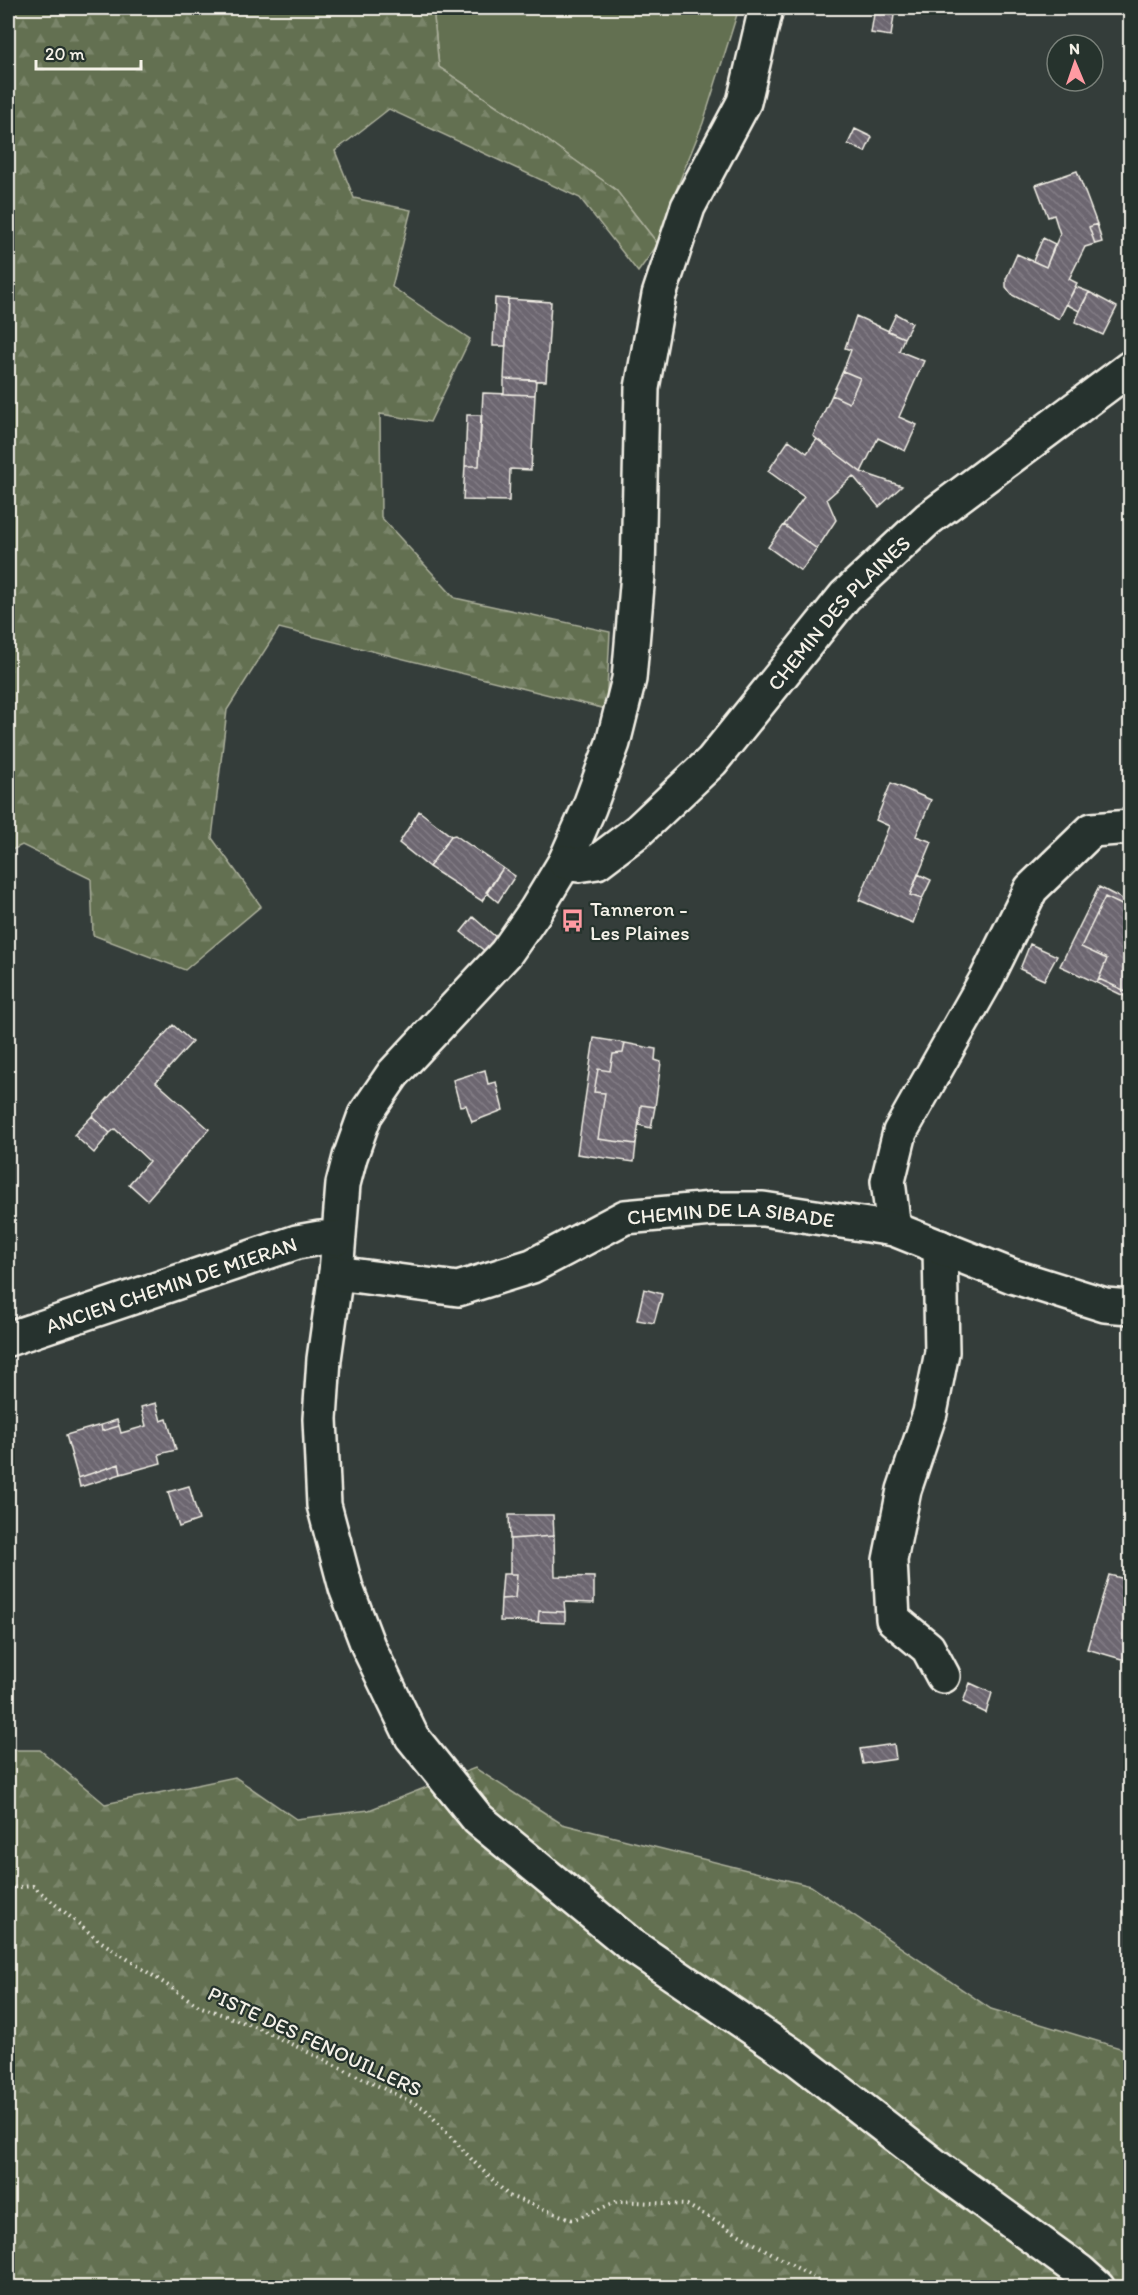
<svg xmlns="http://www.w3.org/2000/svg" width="1138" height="2295" font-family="Itim,sans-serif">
  <defs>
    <pattern id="forest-firs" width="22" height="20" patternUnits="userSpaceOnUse" patternTransform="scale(1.5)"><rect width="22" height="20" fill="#637051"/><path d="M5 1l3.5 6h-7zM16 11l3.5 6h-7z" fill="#7a856a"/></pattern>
    <pattern id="building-back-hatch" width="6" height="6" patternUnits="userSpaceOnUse" patternTransform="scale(1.5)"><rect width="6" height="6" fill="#6c6670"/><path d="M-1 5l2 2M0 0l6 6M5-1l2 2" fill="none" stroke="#827c84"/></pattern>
  </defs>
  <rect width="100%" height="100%" fill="#343d3a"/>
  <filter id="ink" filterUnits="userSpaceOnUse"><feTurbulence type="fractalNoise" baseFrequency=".0167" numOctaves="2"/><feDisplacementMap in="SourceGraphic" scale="12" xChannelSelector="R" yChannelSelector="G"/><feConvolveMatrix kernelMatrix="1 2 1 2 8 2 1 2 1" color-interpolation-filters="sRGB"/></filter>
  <g filter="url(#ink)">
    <path fill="#637051" stroke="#acb09c" stroke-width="1.5" d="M 433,8 L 739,8 L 703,123 L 678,185 L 658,244 L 616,190 L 543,137 L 439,67 Z"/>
    <path fill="url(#forest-firs)" stroke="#acb09c" stroke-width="1.5" d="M 8,8 L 433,8 L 439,67 L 543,137 L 616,190 L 658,244 L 638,272 L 580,198 L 389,109 L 335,151 L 354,198 L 411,210 L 392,287 L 470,339 L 430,422 L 380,414 L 381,517 L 455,598 L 610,632 L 606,709 L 279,628 L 227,710 L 212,838 L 261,906 L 185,970 L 93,935 L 91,879 L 22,845 L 8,852 Z
      M 8,1750 L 40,1750 L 105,1804 L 235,1777 L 296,1819 L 369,1810 L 475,1768 L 562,1824 L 811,1886 L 991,2009 L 1130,2051 L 1130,2287 L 8,2287 Z"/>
    <path fill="url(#building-back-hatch)" stroke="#f4f1e8" stroke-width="1.5" d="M 875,8 L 895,8 L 891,36 L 871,33 Z
      M 855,129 L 872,137 L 865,152 L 848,144 Z
      M 1077,171 L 1097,224 L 1089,227 L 1095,244 L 1085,247 L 1069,279 L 1077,283 L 1059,319 L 1012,295 L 1006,287 L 1006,279 L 1017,254 L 1046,267 L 1060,234 L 1054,215 L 1048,217 L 1036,185 Z
      M 1097,224 L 1102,242 L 1095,244 L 1089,227 Z
      M 1043,238 L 1055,244 L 1046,267 L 1033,261 Z
      M 1076,287 L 1089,292 L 1079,311 L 1066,304 Z
      M 1089,292 L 1117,307 L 1103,335 L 1075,322 Z
      M 495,298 L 508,299 L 506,346 L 493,346 Z
      M 508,299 L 551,302 L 546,381 L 504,379 Z
      M 896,314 L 912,323 L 904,338 L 888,331 Z
      M 856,316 L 904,338 L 899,351 L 924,361 L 899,417 L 917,425 L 905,451 L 878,438 L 861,472 L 813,436 L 832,395 L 849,403 L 860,378 L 843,371 L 851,350 L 845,348 Z
      M 843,371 L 860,378 L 849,403 L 832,395 Z
      M 504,379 L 536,380 L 535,395 L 504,394 Z
      M 483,393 L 535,395 L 531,470 L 510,469 L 509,501 L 463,500 L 465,466 L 479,466 Z
      M 467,415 L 481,415 L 479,466 L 465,466 Z
      M 817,439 L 861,472 L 902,486 L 879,507 L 853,476 L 827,499 L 836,520 L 817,549 L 784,525 L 804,497 L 768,471 L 789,440 L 807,453 Z
      M 784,525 L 817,549 L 801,571 L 768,547 Z
      M 891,783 L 931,800 L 916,836 L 932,842 L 910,895 L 922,899 L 913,923 L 859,900 L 889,826 L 876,820 Z
      M 419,811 L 451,836 L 429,867 L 399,843 Z
      M 455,835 L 503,868 L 482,901 L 429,867 L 451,836 Z
      M 503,868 L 515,876 L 498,902 L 486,892 Z
      M 918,874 L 931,880 L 922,899 L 910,895 Z
      M 1099,887 L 1130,903 L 1130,909 L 1105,897 L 1081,947 L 1107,959 L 1097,983 L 1060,966 Z
      M 1105,897 L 1130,909 L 1130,993 L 1099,979 L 1107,959 L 1081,947 Z
      M 473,917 L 498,939 L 486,952 L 461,932 Z
      M 1030,944 L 1057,956 L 1044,980 L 1020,969 Z
      M 1099,979 L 1130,993 L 1130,999 L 1097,983 Z
      M 173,1025 L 192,1042 L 156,1082 L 209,1129 L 147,1200 L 129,1184 L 149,1161 L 115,1129 L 110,1133 L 92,1116 Z
      M 594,1038 L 625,1043 L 623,1053 L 613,1054 L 610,1071 L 598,1069 L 594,1092 L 605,1093 L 598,1139 L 636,1144 L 634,1162 L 577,1154 Z
      M 625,1043 L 656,1049 L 655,1060 L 661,1062 L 655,1107 L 641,1105 L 636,1144 L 598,1139 L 605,1093 L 594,1092 L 598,1069 L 610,1071 L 613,1054 L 623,1053 Z
      M 485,1070 L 488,1084 L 496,1082 L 503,1110 L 472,1122 L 466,1105 L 460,1106 L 453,1080 Z
      M 641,1105 L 655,1107 L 651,1128 L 639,1125 Z
      M 92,1116 L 110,1133 L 94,1153 L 74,1135 Z
      M 644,1289 L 662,1294 L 654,1323 L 637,1320 Z
      M 156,1403 L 161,1421 L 167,1419 L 176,1450 L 159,1454 L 161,1463 L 121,1474 L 119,1464 L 78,1478 L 66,1435 L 101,1425 L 102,1431 L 119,1426 L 121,1433 L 146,1426 L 141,1407 Z
      M 117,1420 L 119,1426 L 102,1431 L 101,1425 Z
      M 119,1464 L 121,1474 L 80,1487 L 78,1478 Z
      M 189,1486 L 199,1520 L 179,1527 L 168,1492 Z
      M 509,1515 L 553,1515 L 554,1536 L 510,1539 Z
      M 554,1536 L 555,1576 L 594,1577 L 594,1603 L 564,1602 L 565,1612 L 539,1611 L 538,1622 L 500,1621 L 501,1599 L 515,1598 L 517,1574 L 510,1574 L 510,1539 Z
      M 503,1574 L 517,1574 L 515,1598 L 501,1599 Z
      M 1109,1575 L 1130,1580 L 1130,1640 L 1125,1660 L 1087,1649 Z
      M 539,1611 L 565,1612 L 565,1623 L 538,1622 Z
      M 970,1683 L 992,1693 L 986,1713 L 963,1702 Z
      M 894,1744 L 896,1759 L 863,1764 L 860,1749 Z"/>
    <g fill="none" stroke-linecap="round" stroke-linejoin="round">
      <defs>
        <g id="minor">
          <path d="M 766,8 L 744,102 L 688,207 L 659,295 L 642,388 L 638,574 L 629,679 L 613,743 L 589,808 L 565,862 L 536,910 L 506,953 L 393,1074 L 365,1115 L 350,1157 L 343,1184 L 336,1273 L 324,1359 L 320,1419 L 324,1505 L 346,1588 L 368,1646 L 412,1737 L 478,1819 L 631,1945 L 795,2057 L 934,2165 L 1079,2271 L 1098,2288"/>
          <path id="s1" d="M 565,862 L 578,865 L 597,862 L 638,831 L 712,761 L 845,596 L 928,519 L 1130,368"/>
          <path d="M 894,1229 L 888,1181 L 900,1132 L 986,980 L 1031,889 L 1092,830 L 1130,827"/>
          <path d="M 940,1247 L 942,1352 L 930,1413 L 904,1490 L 890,1560 L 893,1619 L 928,1648 L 943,1676"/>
          <path id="s2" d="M 336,1273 L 458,1289 L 532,1266 L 625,1217 L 712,1209 L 763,1209 L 894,1229 L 1012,1276 L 1105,1305 L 1130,1307"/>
          <path id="s3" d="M 8,1339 L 297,1242 L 320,1238 L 337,1238"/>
        </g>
      </defs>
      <use href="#minor" stroke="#f4f1e8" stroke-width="38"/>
      <path stroke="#f4f1e8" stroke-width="4" stroke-dasharray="1.5 4.5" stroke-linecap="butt" d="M 8,1888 L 33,1886 L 97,1939 L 199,2006 L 256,2027 L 424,2108 L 475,2163 L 509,2196 L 573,2220 L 618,2201 L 687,2205 L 832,2288"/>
      <use href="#minor" stroke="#26332d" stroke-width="33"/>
    </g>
  </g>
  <defs>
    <symbol id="bus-bare" viewBox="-9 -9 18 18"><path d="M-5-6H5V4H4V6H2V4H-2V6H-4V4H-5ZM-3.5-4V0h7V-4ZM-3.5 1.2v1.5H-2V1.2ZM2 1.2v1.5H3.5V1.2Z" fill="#ff9aa2" stroke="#26332d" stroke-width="2.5" paint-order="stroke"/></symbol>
  </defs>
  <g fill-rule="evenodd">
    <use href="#bus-bare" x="556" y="904" width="33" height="33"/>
  </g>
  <g text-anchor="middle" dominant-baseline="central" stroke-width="4.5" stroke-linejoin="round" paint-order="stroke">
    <g font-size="21" fill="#f4f1e8" stroke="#26332d">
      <text stroke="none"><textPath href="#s1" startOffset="381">CHEMIN DES PLAINES</textPath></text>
      <text stroke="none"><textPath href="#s2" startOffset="412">CHEMIN DE LA SIBADE</textPath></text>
      <text stroke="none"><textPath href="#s3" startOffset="172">ANCIEN CHEMIN DE MIERAN</textPath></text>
      <text transform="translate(315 2041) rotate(25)">PISTE DES FENOUILLERS</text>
    </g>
    <g font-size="21" fill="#f4f1e8" stroke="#26332d" text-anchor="start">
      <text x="590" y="908">Tanneron -<tspan x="590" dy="24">Les Plaines</tspan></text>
    </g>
  </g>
  <rect width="1138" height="2295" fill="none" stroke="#26332d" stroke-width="30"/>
  <rect x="15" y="15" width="1108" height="2265" fill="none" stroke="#f4f1e8" stroke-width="2" filter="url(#ink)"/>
  <g transform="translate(1075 63) rotate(358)"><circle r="28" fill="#26332d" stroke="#787f78" stroke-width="1.5"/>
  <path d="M0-4.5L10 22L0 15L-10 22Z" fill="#ff9aa2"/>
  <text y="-9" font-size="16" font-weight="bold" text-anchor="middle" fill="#f4f1e8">N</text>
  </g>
  <path d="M36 60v9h105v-9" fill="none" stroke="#f4f1e8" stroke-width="3"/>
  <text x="45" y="60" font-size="18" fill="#f4f1e8" stroke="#26332d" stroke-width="4.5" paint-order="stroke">20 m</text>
</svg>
